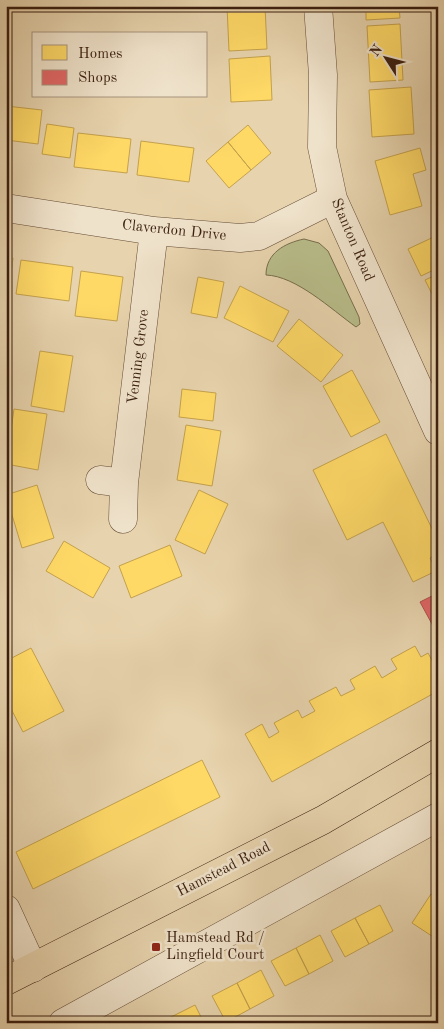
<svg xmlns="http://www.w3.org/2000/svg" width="444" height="1029" font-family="'Old Standard TT',serif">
  <rect width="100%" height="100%" fill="#e7d3ad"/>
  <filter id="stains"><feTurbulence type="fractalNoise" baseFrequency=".004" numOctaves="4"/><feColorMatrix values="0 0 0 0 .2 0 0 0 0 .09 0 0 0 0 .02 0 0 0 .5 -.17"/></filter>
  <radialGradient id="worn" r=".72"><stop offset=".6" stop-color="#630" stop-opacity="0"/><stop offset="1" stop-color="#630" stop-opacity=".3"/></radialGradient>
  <path fill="#b7bc89" stroke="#786d4c" d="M 304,239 L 319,243 L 328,251 L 359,317 L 360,324 L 356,327 C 331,309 296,276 266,275 C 266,253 285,243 304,239 Z"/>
  <path fill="#ffd966" stroke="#c4a14c" d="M 227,6 L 265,6 L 267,49 L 229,51 Z
    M 366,6 L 399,6 L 400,18 L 366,20 Z
    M 400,24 L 403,80 L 370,82 L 367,26 Z
    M 270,56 L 272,100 L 231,102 L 229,59 Z
    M 411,87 L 414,134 L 372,137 L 369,90 Z
    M 6,106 L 42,110 L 38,144 L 6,140 Z
    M 47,124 L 74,128 L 70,158 L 42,154 Z
    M 248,125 L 271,153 L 251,170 L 228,142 Z
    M 78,133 L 131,139 L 127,173 L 74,167 Z
    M 141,141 L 194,148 L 189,182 L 137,175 Z
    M 228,142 L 251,170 L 229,188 L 206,161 Z
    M 420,148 L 426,170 L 413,174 L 422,206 L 390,215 L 375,161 Z
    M 438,235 L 438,268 L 421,276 L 408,249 Z
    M 6,257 L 13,258 L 9,292 L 6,292 Z
    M 21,260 L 73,267 L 69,301 L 16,294 Z
    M 81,271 L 123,277 L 117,321 L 75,316 Z
    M 438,274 L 438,306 L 425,280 Z
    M 198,277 L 224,282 L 217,318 L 191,313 Z
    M 240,286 L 289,311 L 273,342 L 224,318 Z
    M 299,319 L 343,355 L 321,382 L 277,346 Z
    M 40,351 L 73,356 L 64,412 L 31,406 Z
    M 352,370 L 380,422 L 351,437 L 323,386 Z
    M 182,389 L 216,393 L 213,421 L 179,417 Z
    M 14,409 L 47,414 L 38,470 L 6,464 Z
    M 186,425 L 221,431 L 212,486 L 177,480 Z
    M 386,434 L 438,541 L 438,554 L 430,558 L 436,571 L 413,582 L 383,522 L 347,540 L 313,470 Z
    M 37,485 L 54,538 L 22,548 L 6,495 Z
    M 199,490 L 228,504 L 205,554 L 175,540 Z
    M 64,541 L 110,568 L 93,598 L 46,571 Z
    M 170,545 L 182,576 L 131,598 L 119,566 Z
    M 415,646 L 421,657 L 428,653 L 438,671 L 438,691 L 272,782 L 245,734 L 262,724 L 269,738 L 279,732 L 274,723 L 298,710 L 302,718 L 315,711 L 309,701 L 336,687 L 341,696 L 355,689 L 350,680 L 375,666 L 382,678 L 397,669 L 391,659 Z
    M 31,648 L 64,711 L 23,732 L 6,699 L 6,661 Z
    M 202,760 L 220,797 L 33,889 L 16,852 Z
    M 431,894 L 438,898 L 438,940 L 412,923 Z
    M 380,905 L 393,931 L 369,944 L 355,918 Z
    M 355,918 L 369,944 L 345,957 L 331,931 Z
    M 320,935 L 333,961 L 309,974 L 296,948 Z
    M 296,948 L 309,974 L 285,986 L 271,961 Z
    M 261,970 L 274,996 L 250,1009 L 237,983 Z
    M 237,983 L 250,1009 L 226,1022 L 212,996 Z
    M 195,1005 L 204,1023 L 172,1023 L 169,1018 Z
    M 169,1018 L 172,1023 L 159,1023 Z"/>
  <path fill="#e06666" stroke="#ae504c" d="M 438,593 L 438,635 L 420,602 Z"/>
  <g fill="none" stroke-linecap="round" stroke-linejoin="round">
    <defs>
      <path id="minor" d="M 318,6 L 323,75 L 322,147 L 333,199 L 438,431
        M 6,208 L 154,231 L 240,238 L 259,236 L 333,199
        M 100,480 L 124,483
        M 123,519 L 124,483 L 154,231
        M 6,909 L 33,968
        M 63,1023 L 438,817"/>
      <path id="major" d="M 6,981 L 323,820 L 438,753"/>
    </defs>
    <use href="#minor" stroke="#654b36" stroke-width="29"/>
    <use href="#major" stroke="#3a1e0f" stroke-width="29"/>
    <use href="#minor" stroke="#efe2ca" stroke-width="28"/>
    <use href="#major" stroke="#e7d3ad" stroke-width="28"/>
  </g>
  <rect fill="#8f2418" stroke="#efe2ca" stroke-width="2" x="151" y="942" width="10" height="10" rx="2.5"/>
  <g text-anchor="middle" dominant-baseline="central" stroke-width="5" stroke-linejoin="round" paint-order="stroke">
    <g font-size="15" fill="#3a1e0f" stroke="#efe2ca">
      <text transform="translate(174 231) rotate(6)">Claverdon Drive</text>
      <text transform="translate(352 240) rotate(67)">Stanton Road</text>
      <text transform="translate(139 357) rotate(-83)">Venning Grove</text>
      <text transform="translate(224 870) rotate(-27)">Hamstead Road</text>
    </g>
    <g font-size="15" fill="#3a1e0f" stroke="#efe2ca" text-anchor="start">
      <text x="166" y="938">Hamstead Rd /<tspan x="166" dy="17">Lingfield Court</tspan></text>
    </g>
  </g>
  <rect width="444" height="1029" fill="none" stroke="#e7d3ad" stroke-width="25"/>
  <rect x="8" y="8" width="429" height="1014" fill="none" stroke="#3a1e0f" stroke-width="2.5"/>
  <rect x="12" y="12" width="419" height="1004" fill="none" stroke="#3a1e0f"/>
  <rect x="32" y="32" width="175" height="65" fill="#efe2ca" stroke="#a7947f"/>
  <rect x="42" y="45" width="25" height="15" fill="#ffd966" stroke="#a7947f"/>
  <text x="78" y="58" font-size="15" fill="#3a1e0f">Homes</text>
  <rect x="42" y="70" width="25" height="15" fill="#e06666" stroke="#a7947f"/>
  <text x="78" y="82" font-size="15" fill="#3a1e0f">Shops</text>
  <g transform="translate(386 58) rotate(306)" stroke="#efe2ca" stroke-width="4" paint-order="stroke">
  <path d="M0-4L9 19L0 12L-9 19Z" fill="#3a1e0f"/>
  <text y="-8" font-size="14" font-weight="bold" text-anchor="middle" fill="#3a1e0f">N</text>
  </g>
  <rect width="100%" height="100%" filter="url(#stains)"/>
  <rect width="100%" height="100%" fill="url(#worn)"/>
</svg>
